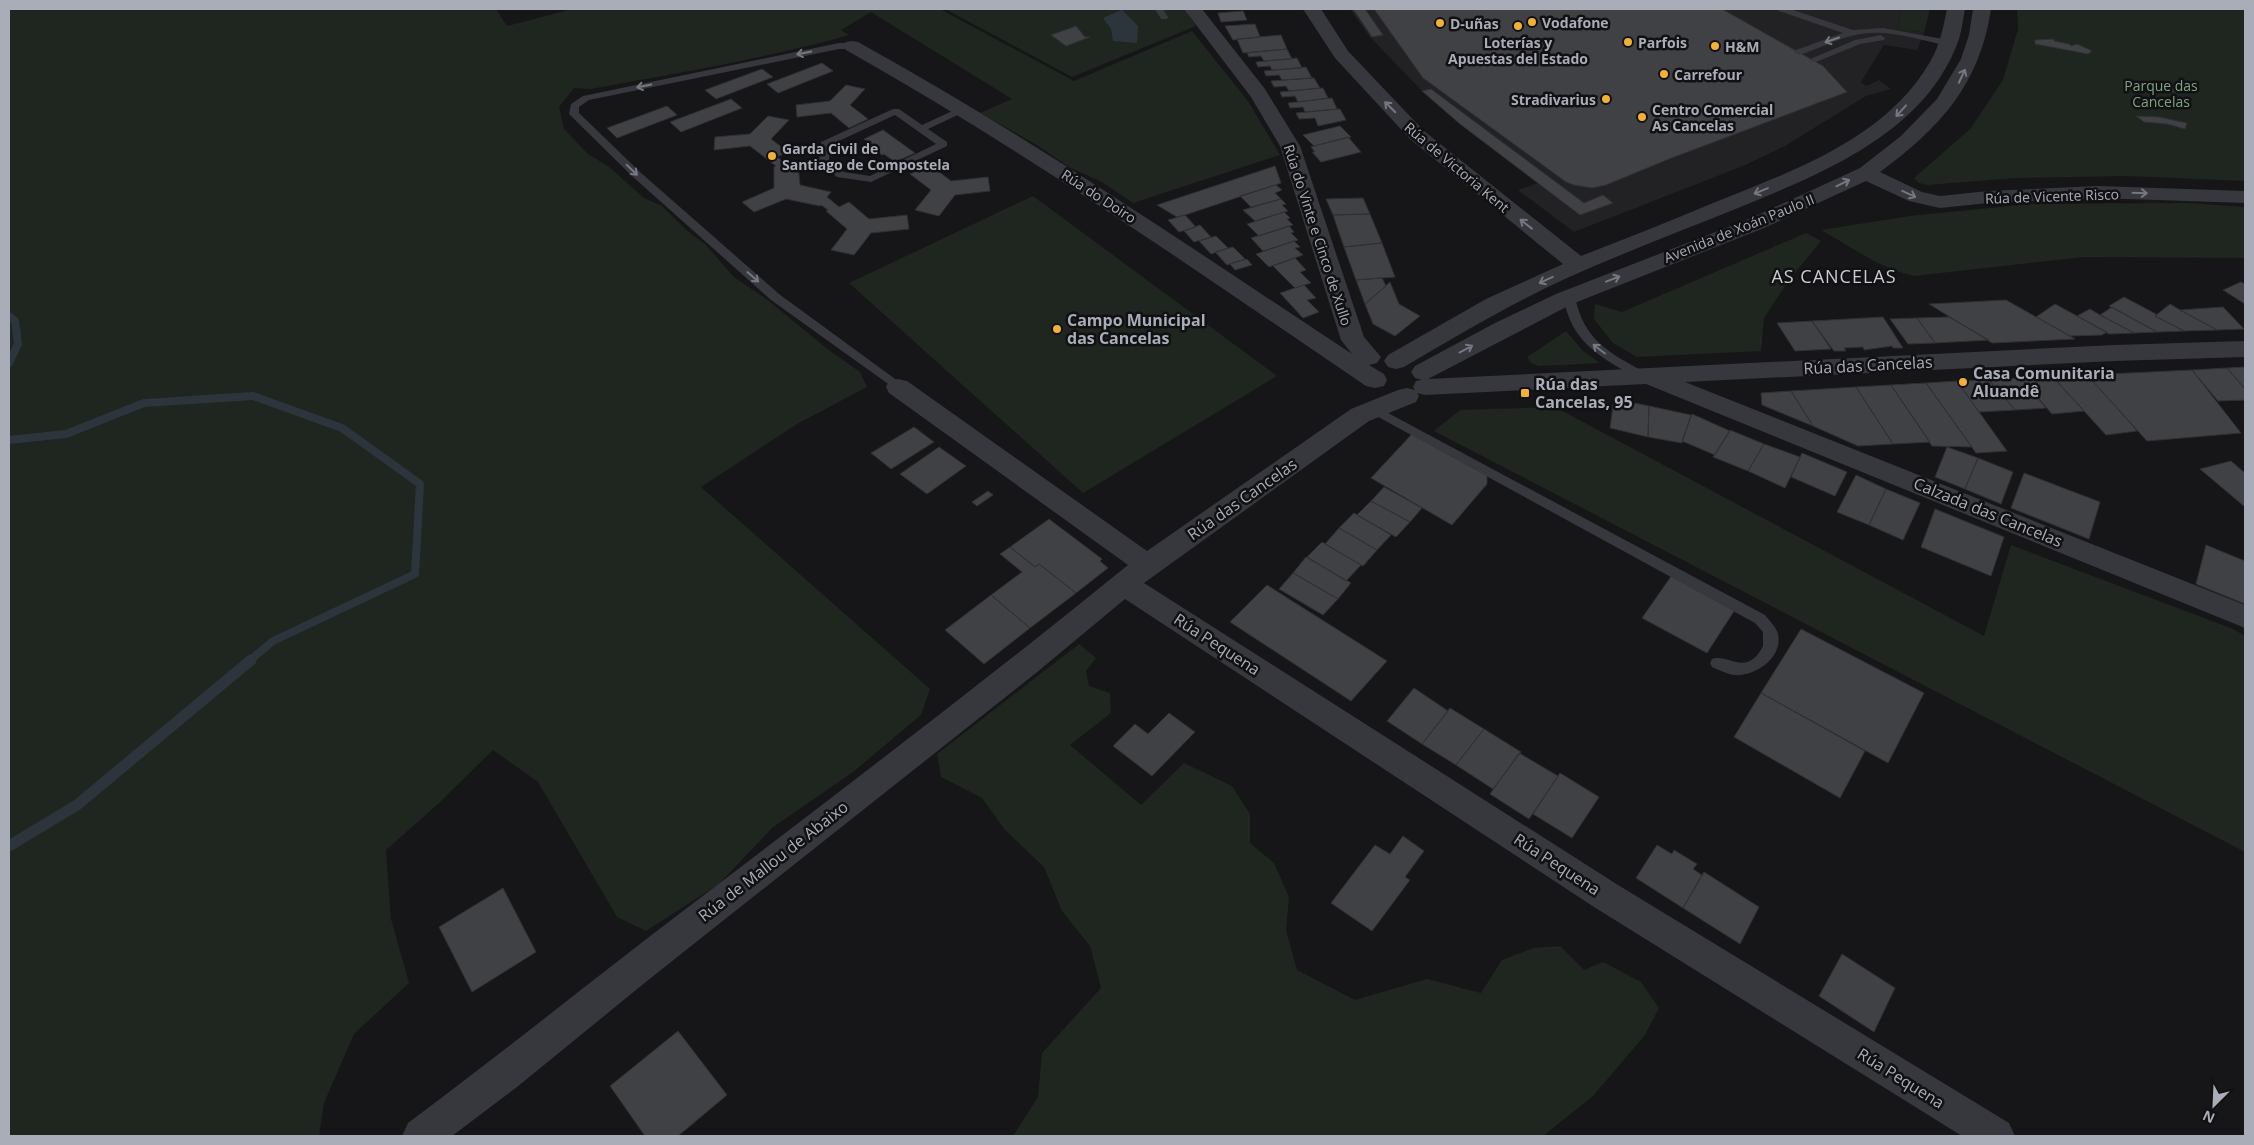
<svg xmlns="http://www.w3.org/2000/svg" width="2254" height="1145" font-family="'Open Sans',sans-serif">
  <rect width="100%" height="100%" fill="#161618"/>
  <path fill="#222225" d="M 1350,9 L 1901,9 L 1898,28 L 1924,33 L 1917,50 L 1884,45 L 1861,82 L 1866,86 L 1879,80 L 1891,89 L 1866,96 L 1785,146 L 1743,166 L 1574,232 L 1518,190 L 1538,183 L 1460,124 L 1422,91 L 1370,37 Z"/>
  <path fill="#1e261f" d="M 9,9 L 496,9 L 507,26 L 573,9 L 940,9 L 1074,81 L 1192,31 L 1248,101 L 1280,155 L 1133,203 L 1102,182 L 1069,167 L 1037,145 L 980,113 L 1012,99 L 871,12 L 841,30 L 849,35 C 764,59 678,73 591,89 L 574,88 L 559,107 L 564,129 L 588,154 L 608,166 L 644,198 L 662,206 L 685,229 L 706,245 L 734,277 L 769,301 L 826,348 L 860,372 L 867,387 L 797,424 L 701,487 L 930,689 L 921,715 L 853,772 L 772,828 L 719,884 L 646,931 L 617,917 L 538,782 L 493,750 L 438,804 L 386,850 L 391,919 L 409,983 L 354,1034 L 324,1103 L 319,1136 L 9,1136 Z
    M 945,9 L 1185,9 L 1196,26 L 1072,77 Z
    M 1901,9 L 1930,9 L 1924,33 L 1898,28 Z
    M 2017,9 L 2245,9 L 2245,181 L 2126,176 L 2016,178 L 1927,185 L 1919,183 L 1914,178 L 1970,129 L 2003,80 L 2018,29 Z
    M 1033,196 L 1277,376 L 1083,493 L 849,283 Z
    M 2189,203 L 2245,207 L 2245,258 L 2084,257 L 1914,276 C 1881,269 1851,247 1821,230 L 1910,216 L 2030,204 Z
    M 1806,233 L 1821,241 L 1789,280 L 1764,318 L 1761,351 L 1637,357 L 1613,343 L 1594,319 L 1595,304 L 1622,312 Z
    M 1566,331 L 1583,351 L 1600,363 L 1539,366 L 1531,363 L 1527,357 Z
    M 1555,407 L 1984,636 L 2011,545 L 2233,629 L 2245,636 L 2245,852 L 1434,431 L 1460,410 Z
    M 1079,644 L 1096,658 L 1086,671 L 1089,686 L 1110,693 L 1111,713 L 1070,745 L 1141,805 L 1184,763 L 1232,786 L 1250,814 L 1250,843 L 1274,863 L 1289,897 L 1286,930 L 1297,970 L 1355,1000 L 1427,979 L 1481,993 L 1502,960 L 1533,948 L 1560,946 L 1584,970 L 1603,962 L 1641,982 L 1659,1008 L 1645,1035 L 1593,1096 L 1543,1136 L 1013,1136 L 1038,1097 L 1042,1053 L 1101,988 L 1090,946 L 1062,911 L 1044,867 L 1005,830 L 982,798 L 941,777 L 937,754 Z"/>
  <path fill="#2c353c" d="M 1122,10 L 1138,26 L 1137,43 L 1113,41 L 1111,29 L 1103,18 Z"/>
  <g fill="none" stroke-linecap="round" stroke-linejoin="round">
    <path stroke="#2c353c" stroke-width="8" d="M 9,316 L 15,321 L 18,344 L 9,363
      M 9,440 L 66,434 L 144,403 L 253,396 L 342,428 L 420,484 L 415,574 L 273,641 L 249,661"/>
    <path stroke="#2c353c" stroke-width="11" d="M 9,846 L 77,805 L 251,660"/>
  </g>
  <path fill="#404145" stroke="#303034" d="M 1353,9 L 1365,9 L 1383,35 L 1372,37 Z
    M 1374,9 L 1722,9 L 1823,66 L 1847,92 L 1669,159 L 1606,185 L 1592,188 L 1574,185 L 1566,182 L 1423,78 Z
    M 1243,11 L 1247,20 L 1221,22 L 1218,13 Z
    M 1255,24 L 1260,37 L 1233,40 L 1225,26 Z
    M 1076,26 L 1085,37 L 1090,37 L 1066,46 L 1051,35 Z
    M 1281,35 L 1287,49 L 1243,53 L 1237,39 Z
    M 2054,39 L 2054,41 L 2069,44 L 2071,46 L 2077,44 L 2092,51 L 2088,54 L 2035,44 L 2035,40 Z
    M 1287,49 L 1292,59 L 1264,61 L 1261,56 L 1249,57 L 1247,53 Z
    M 1297,58 L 1302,68 L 1272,70 L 1270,66 L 1258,67 L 1256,62 Z
    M 822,63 L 833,71 L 778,93 L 767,84 Z
    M 1306,67 L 1312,78 L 1282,80 L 1279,75 L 1266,76 L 1264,71 Z
    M 762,69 L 773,77 L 716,99 L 705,90 Z
    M 1314,78 L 1320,88 L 1289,91 L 1286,86 L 1274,87 L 1271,81 Z
    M 846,85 L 865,89 L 850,105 L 868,119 L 849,128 L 831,113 L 797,117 L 796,105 L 830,101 Z
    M 2159,85 L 2177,87 L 2179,93 L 2163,90 Z
    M 1323,88 L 1328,98 L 1298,102 L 1295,96 L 1282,97 L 1280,92 Z
    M 1431,89 L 1584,203 L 1603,195 L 1613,203 L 1580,215 L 1460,124 L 1422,91 Z
    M 1332,98 L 1337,109 L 1305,112 L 1303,107 L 1290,108 L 1288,103 Z
    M 731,99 L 742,108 L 681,132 L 670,122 Z
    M 667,106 L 677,115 L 617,138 L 607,128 Z
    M 1340,109 L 1346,120 L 1318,126 L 1315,118 L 1299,119 L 1296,113 Z
    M 768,116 L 789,120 L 771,139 L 788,152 L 777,157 L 789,166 L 798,165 L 800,185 L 831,192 L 827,197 L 839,207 L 849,202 L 869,219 L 907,215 L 909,229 L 871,233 L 854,255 L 831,250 L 847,229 L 826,211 L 828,210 L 821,205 L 820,206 L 786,199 L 754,212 L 742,202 L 774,188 L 774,167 L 776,166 L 750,146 L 714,150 L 715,137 L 750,134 Z
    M 2136,116 L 2159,117 L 2187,123 L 2185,129 L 2167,124 L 2144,122 Z
    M 1340,126 L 1351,137 L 1314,146 L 1303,135 Z
    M 883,130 L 915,153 L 895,162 L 884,154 L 882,155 L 878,152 L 880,151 L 864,139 Z
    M 1348,137 L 1361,152 L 1321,162 L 1312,152 L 1315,152 L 1311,147 Z
    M 930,165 L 951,181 L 988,177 L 990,191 L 955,195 L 939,216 L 915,210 L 931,190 L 910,174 Z
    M 1275,166 L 1281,183 L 1185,215 L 1177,217 L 1157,205 Z
    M 1276,185 L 1282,190 L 1275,193 L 1281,199 L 1251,207 L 1240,196 Z
    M 1363,198 L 1370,214 L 1333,215 L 1326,199 Z
    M 1281,199 L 1286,204 L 1282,205 L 1288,211 L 1255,221 L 1243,210 Z
    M 1284,212 L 1290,218 L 1287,219 L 1293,225 L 1259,236 L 1247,224 Z
    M 1370,214 L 1382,243 L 1344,247 L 1333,215 Z
    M 1185,215 L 1196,227 L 1179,232 L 1168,220 Z
    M 1200,225 L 1211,237 L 1194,242 L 1184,231 Z
    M 1289,226 L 1294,232 L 1291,233 L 1298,240 L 1263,251 L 1251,238 Z
    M 1216,236 L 1228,248 L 1211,254 L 1199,241 Z
    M 1294,241 L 1300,247 L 1295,248 L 1303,255 L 1269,267 L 1256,254 Z
    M 1382,243 L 1395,277 L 1356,280 L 1344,247 Z
    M 1233,247 L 1245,259 L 1227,265 L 1215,252 Z
    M 1295,258 L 1306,270 L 1300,272 L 1311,283 L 1295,288 L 1273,266 Z
    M 1247,259 L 1252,265 L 1235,270 L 1230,264 Z
    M 1382,278 L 1386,286 L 1365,304 L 1356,280 Z
    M 1390,282 L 1399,304 L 1420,316 L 1395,336 L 1373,324 L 1365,304 Z
    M 2241,282 L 2245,284 L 2245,304 L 2223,290 Z
    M 1304,285 L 1316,298 L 1307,300 L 1319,312 L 1303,318 L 1280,293 Z
    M 2124,297 L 2156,314 L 2155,316 L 2184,331 L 2157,332 L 2109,306 Z
    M 2006,300 L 2070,336 L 2075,339 L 1992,343 L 1929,304 Z
    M 2055,304 L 2077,316 L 2107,332 L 2102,335 L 2070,336 L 2036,317 Z
    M 2170,304 L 2180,310 L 2217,330 L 2184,331 L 2155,316 Z
    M 2112,307 L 2157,332 L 2134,333 L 2100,315 Z
    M 2223,307 L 2244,329 L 2217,330 L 2180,310 Z
    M 2090,309 L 2100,315 L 2134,333 L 2109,334 L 2077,316 Z
    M 1883,317 L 1903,348 L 1893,348 L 1892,346 L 1864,350 L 1863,347 L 1844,348 L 1846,351 L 1834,351 L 1812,321 Z
    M 1949,317 L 1989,340 L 1935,343 L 1917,318 Z
    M 1917,318 L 1935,343 L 1908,344 L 1890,319 Z
    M 1812,321 L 1831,349 L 1795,351 L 1777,323 Z
    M 2245,367 L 2245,389 L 2227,368 Z
    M 2227,368 L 2245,389 L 2245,400 L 2218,401 L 2192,370 Z
    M 2192,370 L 2241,433 L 2147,441 L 2087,375 Z
    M 2087,375 L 2127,419 L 2137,431 L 2106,435 L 2053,377 Z
    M 2053,377 L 2084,411 L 2052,414 L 2021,378 Z
    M 2021,378 L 2046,408 L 2015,410 L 1989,380 Z
    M 1989,380 L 2015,410 L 1979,412 L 1957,381 Z
    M 1957,381 L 1979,412 L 2007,451 L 1976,453 L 1926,383 Z
    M 1926,383 L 1972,447 L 1932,446 L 1891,385 Z
    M 1891,385 L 1930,442 L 1893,444 L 1856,387 Z
    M 1856,387 L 1893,444 L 1858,446 L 1813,426 L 1791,391 Z
    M 1791,391 L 1813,426 L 1762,405 L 1761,393 Z
    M 1614,399 L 1649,406 L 1648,437 L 1610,428 Z
    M 1649,406 L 1691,415 L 1682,443 L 1648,437 Z
    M 1692,414 L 1730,431 L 1715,455 L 1682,441 Z
    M 914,427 L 934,442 L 891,469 L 871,453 Z
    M 1730,430 L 1764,444 L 1748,471 L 1713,457 Z
    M 1412,434 L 1487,474 L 1487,484 L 1452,525 L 1371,478 Z
    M 1764,444 L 1800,457 L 1785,488 L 1748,471 Z
    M 939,447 L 966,466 L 927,494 L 900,474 Z
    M 1947,447 L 1978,458 L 1965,489 L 1935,477 Z
    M 1802,453 L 1847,472 L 1835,496 L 1791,477 Z
    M 1978,458 L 2013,472 L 2001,504 L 1965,489 Z
    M 2231,461 L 2245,473 L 2245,507 L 2200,469 Z
    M 2024,473 L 2100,502 L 2089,539 L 2011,508 Z
    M 1856,475 L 1886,489 L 1869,525 L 1837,512 Z
    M 1384,487 L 1422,508 L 1410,522 L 1371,501 Z
    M 1886,489 L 1920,503 L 1903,540 L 1869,525 Z
    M 988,491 L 993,495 L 977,506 L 972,502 Z
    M 1371,501 L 1410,522 L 1396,537 L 1357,515 Z
    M 1935,509 L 2004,537 L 1991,576 L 1921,547 Z
    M 1354,513 L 1391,535 L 1377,550 L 1339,528 Z
    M 1049,519 L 1102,559 L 1100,561 L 1108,568 L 1076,593 L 1039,564 L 1035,567 L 1010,547 Z
    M 1339,528 L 1377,550 L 1363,566 L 1325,544 Z
    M 1322,542 L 1361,565 L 1346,581 L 1307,557 Z
    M 2206,545 L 2245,561 L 2245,604 L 2196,584 Z
    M 1010,547 L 1035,567 L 1039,564 L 1076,593 L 1030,628 L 991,595 L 1022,572 L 1000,554 Z
    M 1306,557 L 1351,583 L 1338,599 L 1293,573 Z
    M 1293,573 L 1338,599 L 1323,615 L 1279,589 Z
    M 1672,575 L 1736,608 L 1707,653 L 1642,618 Z
    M 1267,585 L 1387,661 L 1351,701 L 1230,622 Z
    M 991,595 L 1030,628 L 984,664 L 945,630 Z
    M 1801,629 L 1924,693 L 1888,763 L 1761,693 Z
    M 1414,688 L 1448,711 L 1422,744 L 1387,721 Z
    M 1761,693 L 1865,751 L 1840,798 L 1734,737 Z
    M 1450,708 L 1484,729 L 1456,765 L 1422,744 Z
    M 1169,713 L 1195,732 L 1152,776 L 1113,746 L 1135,724 L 1148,734 Z
    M 1484,729 L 1521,752 L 1493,789 L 1456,765 Z
    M 1519,753 L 1558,776 L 1529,819 L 1490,794 Z
    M 1560,773 L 1599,797 L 1572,838 L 1533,814 Z
    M 1403,836 L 1424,851 L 1405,877 L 1410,880 L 1372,931 L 1331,903 L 1375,845 L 1390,854 Z
    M 1657,845 L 1672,854 L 1674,850 L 1697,864 L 1693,869 L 1702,875 L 1683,908 L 1636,878 Z
    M 1704,872 L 1759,907 L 1740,944 L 1683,908 Z
    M 503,888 L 536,952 L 472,992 L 439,927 Z
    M 1842,954 L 1895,988 L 1874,1032 L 1819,996 Z
    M 678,1031 L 727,1095 L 678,1136 L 645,1136 L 610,1086 Z"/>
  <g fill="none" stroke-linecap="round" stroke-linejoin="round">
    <path fill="#37383d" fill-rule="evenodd" d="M 1155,9 L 1163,9 L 1168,17 L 1167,19 L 1161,19 Z
      M 1778,9 L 1790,9 L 1853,30 L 1883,28 L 1948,40 L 1953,43 L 1948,46 C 1920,40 1890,29 1861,34 C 1839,37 1820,49 1799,55 L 1794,52 L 1796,50 L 1843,33 L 1779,11 Z
      M 1881,35 L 1885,38 L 1884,40 L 1860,44 L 1816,62 L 1808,60 L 1855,40 Z
      M 839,43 L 852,43 L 857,46 L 852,49 L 839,49 L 589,100 L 579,107 L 579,113 L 640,172 L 779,294 L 902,384 L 904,387 L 902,390 L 898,391 L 771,300 L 632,176 L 569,114 L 571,104 L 583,96 Z
      M 961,107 L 964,108 L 964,112 L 928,129 L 947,142 L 947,146 L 871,182 L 837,177 L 819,162 L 821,142 L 893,109 L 899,109 L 922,125 ZM 895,115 L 936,144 L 870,176 L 844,172 L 829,161 L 830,145 Z
      M 1569,293 L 1575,297 C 1584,340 1608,352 1644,372 L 1646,375 L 1644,378 C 1636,380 1630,374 1623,370 C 1590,351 1571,336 1563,297 Z
      M 1375,406 L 1765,615 C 1769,620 1774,625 1777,631 C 1786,655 1757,677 1734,675 C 1727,674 1719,670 1712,667 L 1710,663 L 1712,659 C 1728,653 1747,678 1763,646 L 1763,632 L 1755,623 L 1371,413 L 1369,410 L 1371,407 Z"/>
    <path fill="#37383d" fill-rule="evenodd" d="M 1184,9 L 1202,9 L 1265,89 L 1300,146 L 1364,337 L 1381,357 L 1377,363 L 1369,365 L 1384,374 L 1387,380 L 1384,386 L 1375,388 L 1366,386 C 1195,270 1026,151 846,50 L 843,46 L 846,42 L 852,41 L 858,42 C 1029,136 1190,247 1352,354 L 1341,340 L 1280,146 L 1251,97 Z
      M 1303,9 L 1321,9 L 1348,51 L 1424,131 L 1581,256 C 1627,238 1673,220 1718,201 C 1795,170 1886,138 1930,62 C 1940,45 1943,28 1947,9 L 1965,9 C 1963,19 1962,29 1959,39 C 1926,133 1823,173 1738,208 C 1681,231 1623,253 1567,278 C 1510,304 1458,335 1404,367 L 1396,369 L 1388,367 L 1384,361 L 1388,355 L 1486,299 L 1563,264 L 1410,139 L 1335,58 Z
      M 1973,9 L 1991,9 C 1980,84 1940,128 1880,172 L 1922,192 L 1940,196 L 1988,191 L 2098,186 L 2245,191 L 2245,203 L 2098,198 L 1988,203 L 1940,208 L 1909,201 L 1866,181 L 1764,228 L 1572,304 L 1428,379 L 2114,345 L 2245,341 L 2245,357 L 2114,361 L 1685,382 L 2245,605 L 2245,628 L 1646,384 L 1425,395 L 1417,393 L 1419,396 L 1416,402 L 1369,421 L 1144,583 L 1618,885 L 2009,1123 L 2015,1136 L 1962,1136 L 1594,907 L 1125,599 L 1036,673 L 647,981 L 517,1087 L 452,1136 L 402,1136 L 408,1123 C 501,1054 591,981 683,911 C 832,797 982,684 1128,565 L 889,393 L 886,387 L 889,381 L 898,379 L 907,381 L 1147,551 L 1351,409 L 1398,390 L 1407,388 L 1415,390 L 1413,387 L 1416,381 L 1422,380 L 1415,378 L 1411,372 L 1415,366 L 1495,323 L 1556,294 L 1749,219 L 1860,168 L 1901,136 L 1937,99 L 1961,59 L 1969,35 Z"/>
  </g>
  <defs><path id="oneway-shaft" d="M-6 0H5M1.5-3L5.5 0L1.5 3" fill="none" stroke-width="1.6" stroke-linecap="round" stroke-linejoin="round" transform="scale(1.25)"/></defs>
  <g stroke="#757881">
    <use href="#oneway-shaft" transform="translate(1832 40) rotate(161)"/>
    <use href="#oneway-shaft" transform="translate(804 53) rotate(168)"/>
    <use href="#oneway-shaft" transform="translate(1962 76) rotate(-65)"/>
    <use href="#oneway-shaft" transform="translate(644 86) rotate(168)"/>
    <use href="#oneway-shaft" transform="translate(1390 107) rotate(-135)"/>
    <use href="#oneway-shaft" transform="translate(1901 111) rotate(132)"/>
    <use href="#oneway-shaft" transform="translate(632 170) rotate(44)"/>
    <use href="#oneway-shaft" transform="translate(1843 183) rotate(-26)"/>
    <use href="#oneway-shaft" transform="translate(1761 191) rotate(158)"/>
    <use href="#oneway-shaft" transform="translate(2140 193) rotate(2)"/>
    <use href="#oneway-shaft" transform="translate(1909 194) rotate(25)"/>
    <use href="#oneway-shaft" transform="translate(1526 224) rotate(-142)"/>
    <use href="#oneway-shaft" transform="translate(753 277) rotate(41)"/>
    <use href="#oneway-shaft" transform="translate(1613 279) rotate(-21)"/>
    <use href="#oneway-shaft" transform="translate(1546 280) rotate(155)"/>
    <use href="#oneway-shaft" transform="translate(1466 349) rotate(-28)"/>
    <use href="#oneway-shaft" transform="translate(1599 349) rotate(-143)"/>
  </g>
  <g fill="#f2b134" stroke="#111113" stroke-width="2">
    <circle cx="1532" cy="22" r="5"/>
    <circle cx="1440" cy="23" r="5"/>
    <circle cx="1518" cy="26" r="5"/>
    <circle cx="1628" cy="42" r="5"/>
    <circle cx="1715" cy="46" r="5"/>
    <circle cx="1664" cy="74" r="5"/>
    <circle cx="1606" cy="99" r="5"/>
    <circle cx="1642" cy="117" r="5"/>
    <circle cx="772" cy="156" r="5"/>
    <circle cx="1057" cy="329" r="5"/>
    <circle cx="1963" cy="382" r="5"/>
    <rect x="1520" y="388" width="10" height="10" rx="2.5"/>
  </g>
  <g text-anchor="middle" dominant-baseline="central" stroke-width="5" stroke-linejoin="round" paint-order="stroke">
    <g font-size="14" font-weight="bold" fill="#a8adb8" stroke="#111113" text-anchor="start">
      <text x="1542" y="22">Vodafone</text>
      <text x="1450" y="23">D-uñas</text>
      <text x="1518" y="42" text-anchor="middle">Loterías y<tspan x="1518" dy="16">Apuestas del Estado</tspan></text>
      <text x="1638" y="42">Parfois</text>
      <text x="1725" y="46">H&amp;M</text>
      <text x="1674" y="74">Carrefour</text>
      <text x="1596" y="99" text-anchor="end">Stradivarius</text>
      <text x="1652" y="109">Centro Comercial<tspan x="1652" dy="16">As Cancelas</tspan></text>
      <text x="782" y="148">Garda Civil de<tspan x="782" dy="16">Santiago de Compostela</tspan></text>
    </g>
    <g font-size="14" fill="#7fa381" stroke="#111113">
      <text x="2161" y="85">Parque das<tspan x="2161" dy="16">Cancelas</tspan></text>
    </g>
    <g font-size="14" fill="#a8adb8" stroke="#111113">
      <text transform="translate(1457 167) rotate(40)">Rúa de Victoria Kent</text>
      <text transform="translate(1099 196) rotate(33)">Rúa do Doiro</text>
      <text transform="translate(2052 196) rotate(-2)">Rúa de Vicente Risco</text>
      <text transform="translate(1739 228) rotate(-22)">Avenida de Xoán Paulo II</text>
      <text transform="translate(1318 235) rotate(72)">Rúa do Vinte e Cinco de Xullo</text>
    </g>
    <g font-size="16" font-weight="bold" fill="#a8adb8" stroke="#111113" text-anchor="start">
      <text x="1067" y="320">Campo Municipal<tspan x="1067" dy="18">das Cancelas</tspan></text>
      <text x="1973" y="373">Casa Comunitaria<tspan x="1973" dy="18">Aluandê</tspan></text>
      <text x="1535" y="384">Rúa das<tspan x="1535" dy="18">Cancelas, 95</tspan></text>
    </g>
    <g font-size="16" fill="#a8adb8" stroke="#111113">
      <text transform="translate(1868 365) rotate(-3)">Rúa das Cancelas</text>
      <text transform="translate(1242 499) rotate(-35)">Rúa das Cancelas</text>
      <text transform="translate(1988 512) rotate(22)">Calzada das Cancelas</text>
      <text transform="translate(1217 644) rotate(33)">Rúa Pequena</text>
      <text transform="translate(773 861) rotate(-38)">Rúa de Mallou de Abaixo</text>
      <text transform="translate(1557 864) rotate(33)">Rúa Pequena</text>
      <text transform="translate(1901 1078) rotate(32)">Rúa Pequena</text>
    </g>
    <g font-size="18" letter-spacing="1" fill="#c9ccd4" stroke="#111113">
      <text x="1834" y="276">AS CANCELAS</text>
    </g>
  </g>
  <rect width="2254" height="1145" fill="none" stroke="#a8adb8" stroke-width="20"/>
  <g transform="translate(2214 1105) rotate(204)" stroke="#111113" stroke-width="4" paint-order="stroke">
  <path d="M0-4L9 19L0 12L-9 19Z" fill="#a8adb8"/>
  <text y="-8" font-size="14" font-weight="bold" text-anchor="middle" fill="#a8adb8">N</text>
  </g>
</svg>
